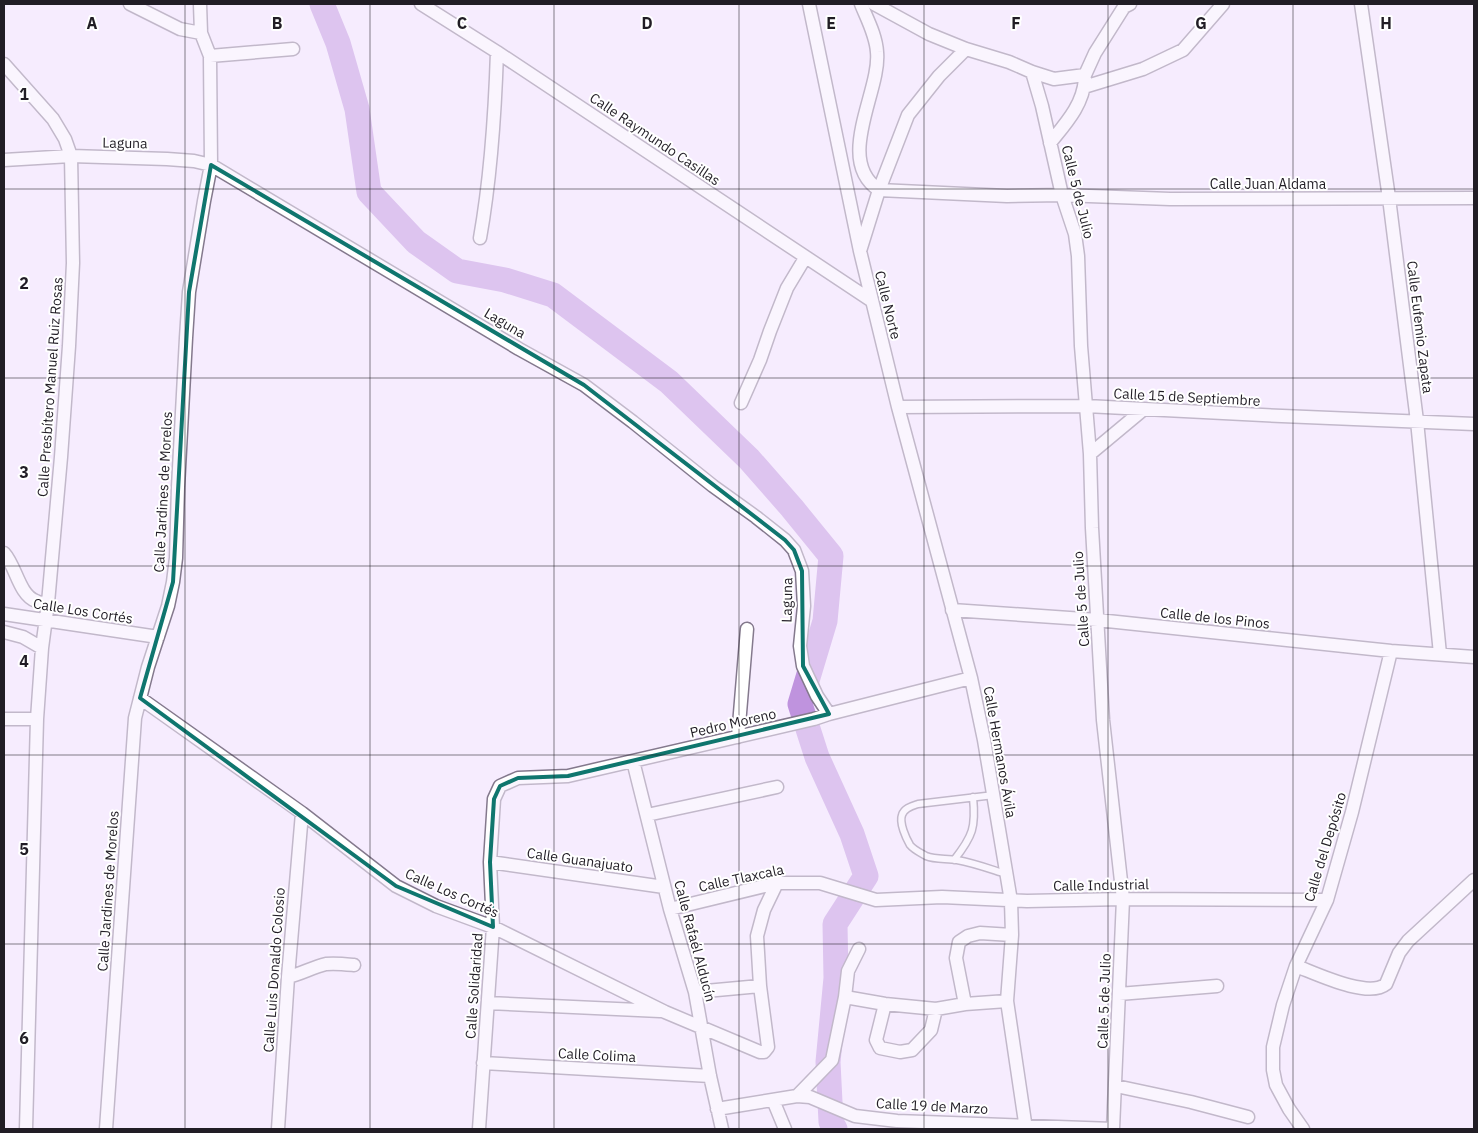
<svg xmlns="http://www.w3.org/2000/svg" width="1478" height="1133" font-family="'IBM Plex Sans',sans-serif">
  <rect width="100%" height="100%" fill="#f6ecfe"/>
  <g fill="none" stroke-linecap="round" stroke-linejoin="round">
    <path stroke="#bf93de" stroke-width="25" d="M 322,4 L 338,43 L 357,109 L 369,192 L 416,242 L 457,271 L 505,280 L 553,295 L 669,382 L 749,459 L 792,508 L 831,556 L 825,621 L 800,704 L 817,757 L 852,834 L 866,876 L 835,924 L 836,978 L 828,1062 L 831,1122 L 835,1129"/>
    <defs>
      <path id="lane" d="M 994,795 L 918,804 C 912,806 904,808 902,815 C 899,823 906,838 910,845 C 914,850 921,853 926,856 C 936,860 947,858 957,860 C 974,863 990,869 1006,874
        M 954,860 C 973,836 976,827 973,797"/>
      <path id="street" d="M 130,4 L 180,29 L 201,33
        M 421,4 L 497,52 L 872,301
        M 809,4 L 860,251 L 898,407 L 971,678 L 984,740 L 1011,901 L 1012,935 L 1007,1001 L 1026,1129
        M 861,4 C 867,19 876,35 877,52 C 881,91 834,160 879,190 L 1007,196 L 1062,195 L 1170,199 L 1474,198
        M 874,4 L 929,34 L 966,49 L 1009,62 L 1032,72 L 1054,79 L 1085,75 L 1095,53 L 1124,7 L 1130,4
        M 1361,4 L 1389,198 L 1417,421 L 1440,654
        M 210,56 L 293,49
        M 4,64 L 53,119 L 65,139 L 71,156 L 73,263 L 69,346 L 61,457 L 48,603 L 42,648 L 37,719 L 26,1129
        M 1032,72 L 1042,106 L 1062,195 L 1075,234 L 1078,256 L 1081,346 L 1090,454 L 1092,528 L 1103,720 L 1123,899 L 1113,1129
        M 1084,87 L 1143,69 L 1183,50 L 1223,4
        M 1050,143 C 1066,123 1083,105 1085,79
        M 4,160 L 71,156 L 167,159 L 194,161 L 211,165 L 519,349 L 584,385 L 633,422 L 713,486 L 756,517 L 785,540 L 794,550 L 802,571 L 804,606 L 800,646 L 803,666 L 817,696 L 829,714
        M 480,238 C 491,176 495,114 497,52
        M 860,251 L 879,190 L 908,115 L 939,76 L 966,49
        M 741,403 L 760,360 L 770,331 L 787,288 L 805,258
        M 898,407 L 1086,406 L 1282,416 L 1474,424
        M 1090,454 L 1144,409
        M 4,553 C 16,566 19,595 36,601 C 39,603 44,603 48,603
        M 952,610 L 1098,620 L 1391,651 L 1474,657
        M 4,614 L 158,637
        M 4,632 L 23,637 L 42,648
        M 140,698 L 302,813 L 396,886 L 436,906 L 493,927 L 665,1012 L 760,1052 L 764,1052 L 768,1047 L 760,986 L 757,936 L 764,910 L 777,883
        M 4,719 L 37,719
        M 738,737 L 747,629
        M 633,761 L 670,909 L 695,992 L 710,1076 L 722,1129
        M 647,815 L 777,787
        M 490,862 L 664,887
        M 670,909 L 777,883 L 820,883 L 876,900 L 942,897 L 1027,901 L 1123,899 L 1327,900
        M 1296,966 C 1315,973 1368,999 1386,984 L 1399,953 L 1408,941 L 1474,880
        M 288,977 C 301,974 313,967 326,964 C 335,963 344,964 354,965
        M 695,992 L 760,986
        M 1119,994 L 1217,986
        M 845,997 L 885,1004 L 936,1009 L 965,1004 L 1007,1001
        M 488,1003 L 660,1011
        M 885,1004 L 876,1040 L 880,1048 L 900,1052 L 912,1050 L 931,1030 L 936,1009
        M 965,1004 L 956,958 L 959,942 L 968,936 L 980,933 L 1012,935
        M 483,1063 L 710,1076
        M 1116,1086 L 1191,1102 L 1248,1117
        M 797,1096 L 832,1060 L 845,997 L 848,971 L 859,949
        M 773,1100 L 785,1129
        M 717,1109 L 797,1096 L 810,1097 L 855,1116 L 897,1121 L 1113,1129
        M 106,1129 L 135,718 L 148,667 L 168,606 L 173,582 L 176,558 L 178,487 L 186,338 L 189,292 L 204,201 L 211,165 L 210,56 L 201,33 L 200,4
        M 278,1129 L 288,977 L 302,813
        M 479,1129 L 493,927 L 490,862 L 494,799 L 500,786 L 518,778 L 568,776 L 814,719 L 829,714 L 971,678
        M 1303,1129 L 1289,1109 L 1276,1085 L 1273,1070 L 1273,1047 L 1283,1005 L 1296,966 L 1327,900 L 1352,812 L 1391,651"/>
    </defs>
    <use href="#lane" stroke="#84798d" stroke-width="9"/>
    <use href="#street" stroke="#84798d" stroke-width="15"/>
    <use href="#lane" stroke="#fff" stroke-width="6"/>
    <use href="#street" stroke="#fff" stroke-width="12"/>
  </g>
  <path d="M0 0H1478V1133H0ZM 211,165 L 584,385 L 785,540 L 794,550 L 802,571 L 803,666 L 829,714 L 568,776 L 518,778 L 500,786 L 494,799 L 490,862 L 493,927 L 396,886 L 140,698 L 173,582 L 189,292 Z" fill="#f6ecfe" fill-opacity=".55" fill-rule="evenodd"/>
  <path fill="none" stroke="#0f766e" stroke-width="4" stroke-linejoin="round" d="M 211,165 L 584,385 L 785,540 L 794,550 L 802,571 L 803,666 L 829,714 L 568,776 L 518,778 L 500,786 L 494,799 L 490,862 L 493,927 L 396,886 L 140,698 L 173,582 L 189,292 Z"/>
  <path fill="none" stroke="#211d25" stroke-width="1" stroke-opacity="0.55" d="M 185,4 L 185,1129M 370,4 L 370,1129M 554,4 L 554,1129M 739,4 L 739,1129M 924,4 L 924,1129M 1108,4 L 1108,1129M 1293,4 L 1293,1129M 4,189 L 1474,189M 4,378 L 1474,378M 4,566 L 1474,566M 4,755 L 1474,755M 4,944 L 1474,944"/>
  <g text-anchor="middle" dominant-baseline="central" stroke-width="4" stroke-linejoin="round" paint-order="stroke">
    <g font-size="14" fill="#211d25" stroke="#fff">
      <text transform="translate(655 139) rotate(34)">Calle Raymundo Casillas</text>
      <text transform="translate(125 143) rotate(1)">Laguna</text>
      <text x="1268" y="184">Calle Juan Aldama</text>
      <text transform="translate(1078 192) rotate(76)">Calle 5 de Julio</text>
      <text transform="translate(888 305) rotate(76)">Calle Norte</text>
      <text transform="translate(505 323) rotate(31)">Laguna</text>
      <text transform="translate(1420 327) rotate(83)">Calle Eufemio Zapata</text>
      <text transform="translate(50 387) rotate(-86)">Calle Presbítero Manuel Ruiz Rosas</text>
      <text transform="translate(1187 397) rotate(3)">Calle 15 de Septiembre</text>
      <text transform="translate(163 492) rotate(-87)">Calle Jardines de Morelos</text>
      <text transform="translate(1081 599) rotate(-94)">Calle 5 de Julio</text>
      <text transform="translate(787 600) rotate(-89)">Laguna</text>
      <text transform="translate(83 611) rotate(9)">Calle Los Cortés</text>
      <text transform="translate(1215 618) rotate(6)">Calle de los Pinos</text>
      <text transform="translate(733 723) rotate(-13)">Pedro Moreno</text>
      <text transform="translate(1000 752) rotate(80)">Calle Hermanos Ávila</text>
      <text transform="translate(1325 847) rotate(-73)">Calle del Depósito</text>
      <text transform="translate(580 860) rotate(8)">Calle Guanajuato</text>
      <text transform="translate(741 878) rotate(-12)">Calle Tlaxcala</text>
      <text transform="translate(1101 885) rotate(-1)">Calle Industrial</text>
      <text transform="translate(108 891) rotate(-86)">Calle Jardines de Morelos</text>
      <text transform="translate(452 893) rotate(24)">Calle Los Cortés</text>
      <text transform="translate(695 941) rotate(75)">Calle Rafaél Alducín</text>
      <text transform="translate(274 970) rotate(-86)">Calle Luis Donaldo Colosio</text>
      <text transform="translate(474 986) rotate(-86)">Calle Solidaridad</text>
      <text transform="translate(1104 1001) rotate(-88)">Calle 5 de Julio</text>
      <text transform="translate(597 1055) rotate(3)">Calle Colima</text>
      <text transform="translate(932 1106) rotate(3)">Calle 19 de Marzo</text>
    </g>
  </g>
  <g font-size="16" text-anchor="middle" font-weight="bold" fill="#211d25" stroke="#fff" stroke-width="4" stroke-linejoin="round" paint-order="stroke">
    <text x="92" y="29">A</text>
    <text x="277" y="29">B</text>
    <text x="462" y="29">C</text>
    <text x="647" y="29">D</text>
    <text x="831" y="29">E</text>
    <text x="1016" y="29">F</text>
    <text x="1201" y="29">G</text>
    <text x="1386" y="29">H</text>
    <text x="24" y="100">1</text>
    <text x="24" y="289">2</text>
    <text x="24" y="478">3</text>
    <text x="24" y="667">4</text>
    <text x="24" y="855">5</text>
    <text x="24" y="1044">6</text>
  </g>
  <rect width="1478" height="1133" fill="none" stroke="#211d25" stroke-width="10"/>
</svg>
